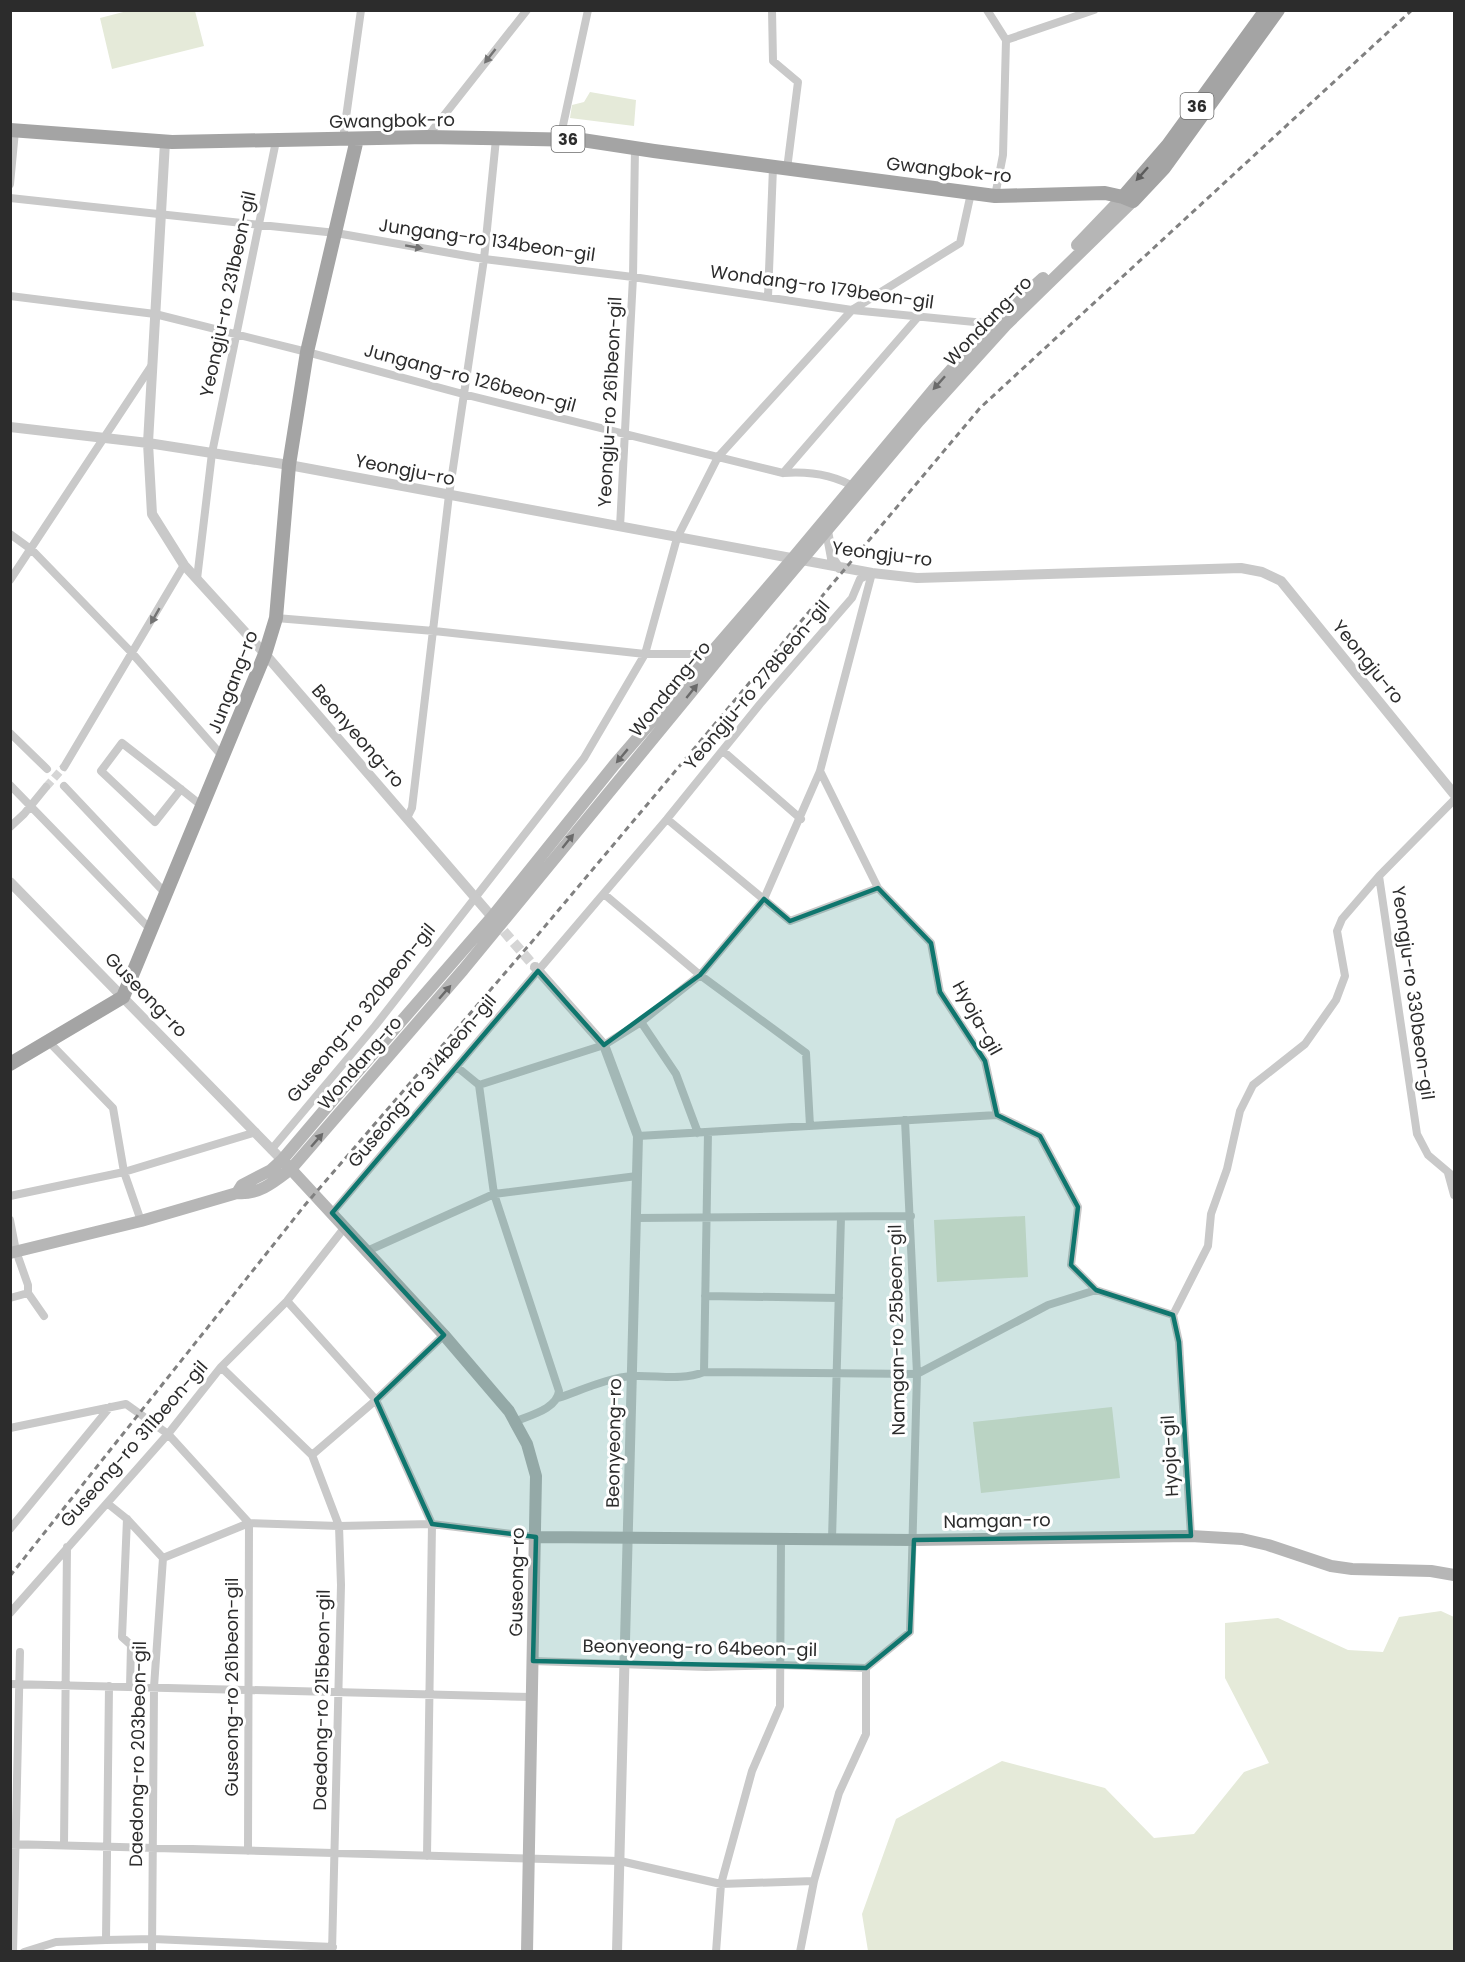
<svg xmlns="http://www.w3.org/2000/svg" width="1465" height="1962" font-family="Poppins,sans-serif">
<rect width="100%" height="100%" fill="#fff"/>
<path fill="#e5ead9" d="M131 10 195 11 204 46 112 69 100 18Z
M590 92 636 100 634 126 570 118 572 105 584 102Z
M1025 1216 1028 1277 937 1282 934 1220Z
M1112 1407 1120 1478 981 1493 973 1422Z
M1441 1611 1454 1617V1951H868L862 1914 896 1819 1002 1761 1105 1788 1154 1838 1194 1834 1244 1772 1269 1763 1225 1678V1623L1278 1618 1348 1650 1383 1652 1399 1617Z"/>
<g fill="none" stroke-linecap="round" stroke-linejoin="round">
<path stroke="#d5d5d5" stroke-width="8" stroke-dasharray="8 4" stroke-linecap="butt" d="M46 787 64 767"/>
<path stroke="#d5d5d5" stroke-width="10" stroke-dasharray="10 5" stroke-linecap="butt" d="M494 920 535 967"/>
<path stroke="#c9c9c9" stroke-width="8" d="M772 10 773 61 798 82 787 169
M987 10 1006 40 1003 155 995 196
M1006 40 1094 10
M427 137 527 10
M343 139 361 10
M560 139 588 10
M10 184 15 131
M10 198 336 233 484 259 633 277 852 310 995 324
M10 296 155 314 307 352 463 394 783 473C809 471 833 474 856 488
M768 297 773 167
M783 473 918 317
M620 527 633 277 635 148
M10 534 32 550 132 653 223 757
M197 579 212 453 276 141
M10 580 152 365
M276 618 434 631 645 654H708
M10 733 47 769
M723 751 801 819
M64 767 184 565
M820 771 878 888 931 943 940 992 985 1061 997 1115 1040 1136 1078 1207 1071 1265 1096 1290 1173 1315 1179 1342 1191 1536
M10 785 151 930
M64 786 166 894
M181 789 155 822 101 771 122 743C149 764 176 785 202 806
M1454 800 1379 876 1417 1134 1428 1155 1454 1177
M407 818 412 808 449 495 484 259 496 139
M667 819 790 921 878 888
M10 827 24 814 46 787
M604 894 700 975 806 1053 810 1126
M641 1022 676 1074 698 1133
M48 1041 113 1108 124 1172 141 1221
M457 1067 479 1085 494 1194 559 1391C557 1409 530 1415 514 1422
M479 1085 604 1045 641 1022 700 975 764 899 820 771 872 573
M638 1136 997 1115
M271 1150 375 1026 584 758 645 654 677 538 718 457 852 310 960 243 971 193
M1448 1173 1454 1195
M10 1196 124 1172 256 1132
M332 1213 667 819 760 704 852 598 860 579 872 573
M636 1218 911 1216
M10 1220 16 1251 28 1285V1293L44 1316
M367 1251 494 1194 637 1176
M705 1296 839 1298
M10 1298 28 1293
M287 1301 376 1400 432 1524 427 1856
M1173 1315 1208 1246 1211 1214 1227 1169 1240 1111 1253 1085 1305 1044 1336 1000 1345 976 1337 931 1342 919 1379 876
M221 1367 312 1455 339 1526 341 1585 332 1952
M704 1372 708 1132
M558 1398C582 1390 609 1377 634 1376 658 1375 681 1381 704 1372L917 1374 1048 1305 1096 1290
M10 1428 126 1404 168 1434 249 1523 248 1851
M312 1455 376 1400 444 1335
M107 1503 127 1519 163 1558
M127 1519 122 1637 131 1645 130 1687
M10 1529 110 1407
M832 1539 841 1217
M163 1558 249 1523 339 1526 432 1524 536 1537
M10 1613 168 1434 221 1367 287 1301 345 1227
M533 1661 706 1667 780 1665 866 1668
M10 1684 531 1697
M10 1844 620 1861 721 1884 814 1881
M64 1845 67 1547
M106 1940 109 1686
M13 1952 20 1652
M24 1952 56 1942 106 1940 153 1939 333 1947
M152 1952 154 1687 163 1558
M716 1952 721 1884 752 1771 780 1706 781 1539
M800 1952 814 1881 839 1793 866 1734V1668L910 1632 917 1374 905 1120"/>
<path stroke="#c9c9c9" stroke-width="10" d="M165 142 148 443 152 514 184 565 265 654 492 917
M10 427 148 443 289 465 872 573 917 578 1241 568 1262 572 1281 581 1454 794
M827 531 832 558 839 568
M10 882 282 1160
M535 967 604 1045 638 1136 617 1952"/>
<path stroke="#b6b6b6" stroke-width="12" d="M1077 245 1123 197
M287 1165 444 1335 509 1411 527 1444 536 1476 527 1952
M237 1193 242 1185 271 1170 282 1160 338 1094 492 917 615 764 793 558 933 390 992 324 1043 278
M10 1253 141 1221 237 1193C259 1195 274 1182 291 1169L463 970 726 650 919 421 1006 325 1133 201
M536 1537 914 1540 1191 1536 1242 1539 1268 1545 1331 1566 1352 1569 1431 1571 1454 1575"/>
<path stroke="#a4a4a4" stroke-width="14" d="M10 130 172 142 427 137 582 140 654 151 995 196 1105 193 1123 197 1133 201 1164 168 1278 10
M1123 197 1168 145 1266 10
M10 1064 123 997 265 654 276 618 289 465 307 352 357 139"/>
<path stroke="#818181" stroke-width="3" stroke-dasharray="6 4.5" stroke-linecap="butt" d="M10 1576 305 1205 536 937 980 408 1412 10"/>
</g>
<defs><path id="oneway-solid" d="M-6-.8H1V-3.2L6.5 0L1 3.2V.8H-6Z" transform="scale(1.5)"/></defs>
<g fill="#737373">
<use href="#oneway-solid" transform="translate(490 56) rotate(128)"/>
<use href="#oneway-solid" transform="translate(414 247) rotate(10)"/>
<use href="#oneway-solid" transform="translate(155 616) rotate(120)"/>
</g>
<use fill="#5c5c5c" href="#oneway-solid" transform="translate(1142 174) rotate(132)"/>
<g fill="#6a6a6a">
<use href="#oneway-solid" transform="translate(939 383) rotate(132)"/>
<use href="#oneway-solid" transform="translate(692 691) rotate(-51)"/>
<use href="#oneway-solid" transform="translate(622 756) rotate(130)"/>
<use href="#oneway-solid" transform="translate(568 841) rotate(-51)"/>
<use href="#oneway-solid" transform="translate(445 992) rotate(-49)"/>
<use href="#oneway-solid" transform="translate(317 1140) rotate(-49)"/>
</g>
<path fill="#0f766e" fill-opacity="0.2" stroke="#0f766e" stroke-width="4.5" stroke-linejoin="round" d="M878 888 931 943 940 992 985 1061 997 1115 1040 1136 1078 1207 1071 1265 1096 1290 1173 1315 1179 1342 1191 1536 914 1540 910 1632 866 1668 533 1661 536 1537 432 1524 376 1400 444 1335 332 1213 538 971 604 1045 700 975 764 899 790 921Z"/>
<g text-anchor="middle" stroke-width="6" stroke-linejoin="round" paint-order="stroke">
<g fill="#fff" stroke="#6b6b6b" stroke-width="1.5">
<rect x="1180.5" y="93" width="33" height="26" rx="4.5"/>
<rect x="551.5" y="126" width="33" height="26" rx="4.5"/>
</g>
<g font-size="16" font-weight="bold" fill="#2c2c2c">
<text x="1197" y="112">36</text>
<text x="568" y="145">36</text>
</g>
<g font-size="18" fill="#2c2c2c" stroke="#fff">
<text transform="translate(392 121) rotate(-1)" y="6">Gwangbok-ro</text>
<text transform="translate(949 170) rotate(6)" y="6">Gwangbok-ro</text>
<text transform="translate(487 240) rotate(8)" y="6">Jungang-ro 134beon-gil</text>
<text transform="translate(822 287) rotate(8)" y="6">Wondang-ro 179beon-gil</text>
<text transform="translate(228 294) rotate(-78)" y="6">Yeongju-ro 231beon-gil</text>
<text transform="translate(988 321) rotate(-46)" y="6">Wondang-ro</text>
<text transform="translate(470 378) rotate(15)" y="6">Jungang-ro 126beon-gil</text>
<text transform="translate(610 402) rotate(-87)" y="6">Yeongju-ro 261beon-gil</text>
<text transform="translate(405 470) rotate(11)" y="6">Yeongju-ro</text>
<text transform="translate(882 554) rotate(7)" y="6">Yeongju-ro</text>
<text transform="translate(1368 662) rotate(51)" y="6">Yeongju-ro</text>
<text transform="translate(233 682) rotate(-69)" y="6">Jungang-ro</text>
<text transform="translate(757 685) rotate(-50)" y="6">Yeongju-ro 278beon-gil</text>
<text transform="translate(670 689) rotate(-51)" y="6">Wondang-ro</text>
<text transform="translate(358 736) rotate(49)" y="6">Beonyeong-ro</text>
<text transform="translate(1413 993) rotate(82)" y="6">Yeongju-ro 330beon-gil</text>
<text transform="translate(146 995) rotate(46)" y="6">Guseong-ro</text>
<text transform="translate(361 1013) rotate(-51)" y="6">Guseong-ro 320beon-gil</text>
<text transform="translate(977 1018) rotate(61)" y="6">Hyoja-gil</text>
<text transform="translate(360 1063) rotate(-49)" y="6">Wondang-ro</text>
<text transform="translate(422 1081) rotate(-50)" y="6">Guseong-ro 314beon-gil</text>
<text transform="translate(897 1330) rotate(-91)" y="6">Namgan-ro 25beon-gil</text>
<text transform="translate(614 1443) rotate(-89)" y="6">Beonyeong-ro</text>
<text transform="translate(134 1444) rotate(-49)" y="6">Guseong-ro 311beon-gil</text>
<text transform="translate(1170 1456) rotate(-93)" y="6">Hyoja-gil</text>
<text transform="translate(997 1521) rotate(-1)" y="6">Namgan-ro</text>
<text transform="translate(517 1582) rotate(-89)" y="6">Guseong-ro</text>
<text transform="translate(700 1648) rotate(1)" y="6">Beonyeong-ro 64beon-gil</text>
<text transform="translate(232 1687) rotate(-90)" y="6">Guseong-ro 261beon-gil</text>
<text transform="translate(322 1700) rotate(-89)" y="6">Daedong-ro 215beon-gil</text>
<text transform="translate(138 1754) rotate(-89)" y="6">Daedong-ro 203beon-gil</text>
</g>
</g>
<rect width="1465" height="1962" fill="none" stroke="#2c2c2c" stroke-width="24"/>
</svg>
